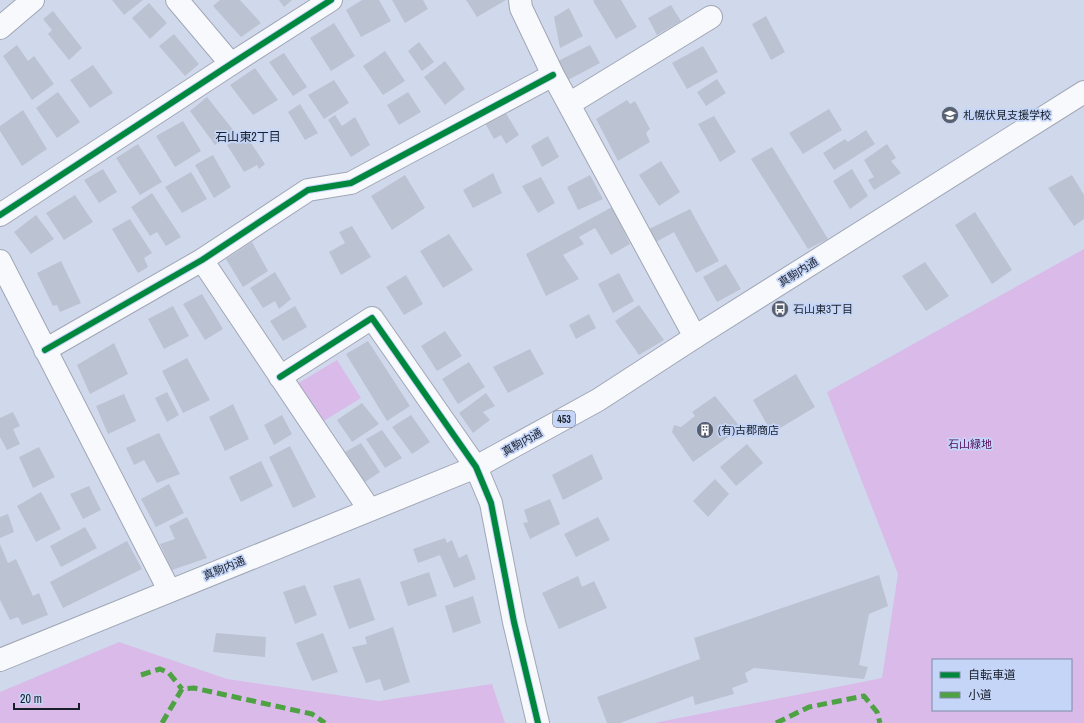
<svg xmlns="http://www.w3.org/2000/svg" width="1084" height="723" font-family="'Archivo Narrow','Noto Sans JP',sans-serif">
<rect width="100%" height="100%" fill="#d0d9ec"/>
<path fill="#d9bae8" fill-rule="evenodd" d="M1084 249V723H654L882 678 898 574 827 392ZM933 660H1071V710H933Z
M337 360 361 398 322 422 297 384Z
M119 642 227 679 379 701 492 684 505 723H0V692Z"/>
<path fill="#bbc2d1" d="M112 0H143L124 15Z
M220 0H240L261 23 241 37 213 6Z
M279 0H292L284 7Z
M362 0H379L391 21 361 37 346 10Z
M392 0H423L428 9 405 23Z
M466 0H506L477 17Z
M594 0H621L637 27 616 39 593 1Z
M149 3 167 23 150 39 132 18Z
M671 5 681 21 657 35 648 18Z
M569 8 583 36 560 48 554 17Z
M53 11 82 48 69 60 48 34 52 30 43 19Z
M766 16 785 52 771 60 752 24Z
M334 23 355 56 331 71 310 38Z
M174 34 199 64 185 76 159 46Z
M419 42 434 62 422 71 408 51Z
M17 45 28 61 34 56 54 84 32 100 3 56Z
M590 45 600 63 568 80 558 61Z
M703 46 718 72 687 89 672 63Z
M385 51 405 81 383 95 363 66Z
M284 53 307 87 293 96 269 62Z
M445 61 465 89 445 105 424 77Z
M93 65 113 93 90 108 70 80Z
M255 68 278 100 253 115 230 85Z
M717 79 726 93 706 106 697 92Z
M334 80 349 103 324 119 308 95Z
M58 92 80 122 57 138 36 108Z
M408 92 421 112 399 125 387 105Z
M207 97 234 131 215 145 190 111Z
M627 100 630 104 635 101 650 129 646 133 650 142 618 161 596 119Z
M300 104 318 133 305 140 288 112Z
M829 109 842 130 803 154 789 133Z
M23 110 47 149 22 166 0 131V126Z
M504 110 519 135 506 144 501 135 494 139 485 123Z
M335 115 342 126 355 117 370 145 351 157 328 120Z
M714 116 736 152 720 162 698 124Z
M183 121 201 151 175 167 156 136Z
M866 130 875 144 834 170 823 153 845 139 848 142Z
M245 134 265 164 259 169 257 165 244 172 227 145Z
M548 136 559 157 542 167 531 146Z
M138 144 162 182 140 195 116 158Z
M887 144 896 158 891 161 901 173 874 190 868 180 874 177 864 160Z
M772 147 828 239 808 249 751 159Z
M213 155 231 187 214 198 195 165Z
M661 161 680 192 659 206 639 175Z
M103 169 117 192 99 203 84 180Z
M852 169 868 196 850 209 833 181Z
M191 172 207 199 182 213 165 187Z
M493 173 502 193 473 208 463 190Z
M405 175 425 208 392 230 371 196Z
M590 175 603 199 578 210 567 187Z
M1072 175 1084 195V219L1074 226 1048 188Z
M541 177 555 203 538 213 522 186Z
M152 193 181 237 166 246 157 232 150 236 131 207Z
M75 195 93 222 64 240 46 213Z
M612 207 630 244 611 255 595 228 579 237 584 244 563 255 579 279 546 296 526 254Z
M690 209 719 261 696 273 674 232 656 242 649 229Z
M975 212 1012 270 992 284 955 225Z
M36 215 54 239 31 254 14 232Z
M130 219 152 253 144 258 148 267 138 273 112 229Z
M352 226 371 257 341 275 329 252 345 243 339 232Z
M449 234 473 270 443 288 420 251Z
M252 242 268 271 243 287 226 259Z
M61 261 81 303 60 312 57 305 53 306 37 273Z
M925 262 949 296 926 311 902 276Z
M726 264 741 289 717 302 703 277Z
M275 272 291 299 279 309 275 301 263 308 250 288Z
M619 273 634 301 613 313 598 284Z
M406 275 423 304 404 315 386 287Z
M202 294 223 329 205 340 183 304Z
M639 305 664 340 639 355 615 321Z
M173 306 189 336 164 349 148 319Z
M295 306 307 327 283 341 270 321Z
M589 314 596 328 576 339 569 325Z
M445 331 462 356 437 371 421 346Z
M368 341 410 406 387 421 346 354Z
M114 343 128 374 90 394 77 365Z
M530 349 544 374 508 393 493 367Z
M187 358 210 400 183 413 162 371Z
M469 362 485 387 458 404 442 379Z
M796 374 815 407 772 433 753 400Z
M167 392 179 415 167 422 155 398Z
M486 393 495 406 483 412 490 420 473 433 459 413Z
M124 394 136 421 108 434 96 406Z
M715 396 741 428 693 462 672 432 674 425 681 427 695 416 692 412Z
M362 403 379 424 352 442 337 420Z
M233 404 249 439 225 451 209 417Z
M13 412 20 426 13 429 20 444 7 450 0 437V418Z
M282 415 292 434 274 445 264 425Z
M411 415 430 442 412 454 392 427Z
M382 430 402 458 385 468 366 439Z
M159 433 180 474 157 483 144 460 134 465 126 448Z
M361 443 380 472 365 482 345 452Z
M747 444 763 463 736 486 720 467Z
M290 446 316 497 293 508 269 457Z
M39 447 55 477 33 488 19 457Z
M592 454 603 479 563 500 552 475Z
M261 461 273 486 241 502 229 477Z
M715 479 729 494 708 517 693 501Z
M169 484 184 513 156 527 141 499Z
M89 486 101 510 83 519 70 494Z
M41 492 61 529 36 542 17 506Z
M550 499 560 524 530 539 523 523 528 522 524 510Z
M8 514 14 532 0 538V517Z
M187 517 207 558 172 570 160 544 175 539 169 526Z
M598 517 610 540 576 557 564 534Z
M85 527 97 548 61 567 50 546Z
M445 538 447 543 452 540 459 558 467 554 476 579 454 588 440 555 418 563 413 549Z
M127 541 142 569 63 608 50 582Z
M0 544 8 563 16 559 33 596 39 593 48 615 22 625 18 617 10 620 0 600Z
M429 572 437 596 408 606 400 582Z
M879 575 888 606 869 614 859 665 868 667 864 679 754 668 745 673 748 682 732 688 734 694 695 705 693 696 620 723H607L597 697 700 659 694 638Z
M578 576 582 587 594 581 607 608 559 629 542 593Z
M360 578 375 620 349 629 333 586Z
M305 585 317 615 295 624 283 592Z
M473 596 481 623 453 633 445 606Z
M393 627 410 682 384 691 380 679 366 683 352 647 367 644 365 637Z
M216 633 266 637 265 657 213 652Z
M323 633 338 672 312 681 296 643Z"/>
<g fill="none" stroke-linecap="round" stroke-linejoin="round">
<defs>
<path id="minor" d="M177 0 231 64
M520 0 521 8 553 75 695 337
M0 28 33 0
M569 104 711 17
M0 215 231 64 331 0
M202 260 369 509
M0 261 169 590
M45 350 202 260 308 190 351 183 553 75
M280 377 372 318 476 467 491 503 514 622 538 723"/>
<path id="highway" d="M0 660 476 467 598 400 695 337 1084 92"/>
</defs>
<use href="#minor" stroke="#a0a6b5" stroke-width="24"/>
<use href="#highway" stroke="#a0a6b5" stroke-width="24"/>
<use href="#minor" stroke="#f8f9fc" stroke-width="22"/>
<use href="#highway" stroke="#f8f9fc" stroke-width="22"/>
<path stroke="#4ea243" stroke-width="5" stroke-dasharray="10 5" stroke-linecap="butt" d="M141 675 160 669 169 673 182 689
M162 723 182 689 194 688 312 714 325 723
M776 723 809 707 864 696 877 712 880 723"/>
<defs>
<path id="cycleway" d="M0 215 231 64 331 0
M45 350 202 260 308 190 351 183 553 75
M280 377 372 318 476 467 491 503 514 622 538 723"/>
</defs>
<use href="#cycleway" stroke="#c4d5f8" stroke-width="8"/>
<use href="#cycleway" stroke="#00873e" stroke-width="6"/>
</g>
<defs>
<symbol id="school-disc" viewBox="-11 -11 22 22"><circle r="9.5" fill="#585f6e" stroke="#c4d5f8"/><path d="M0-5L7-2L0 1L-7-2ZM-4 1L0 2.5L4 1V4Q0 6-4 4Z" fill="#fff"/></symbol>
<symbol id="bus-disc" viewBox="-11 -11 22 22"><circle r="9.5" fill="#585f6e" stroke="#c4d5f8"/><path d="M-5-6H5V4H4V6H2V4H-2V6H-4V4H-5ZM-3.5-4V0h7V-4ZM-3.5 1.2v1.5H-2V1.2ZM2 1.2v1.5H3.5V1.2Z" fill="#fff"/></symbol>
<symbol id="building-disc" viewBox="-11 -11 22 22"><circle r="9.5" fill="#585f6e" stroke="#c4d5f8"/><path d="M-4-6H4V6H1V3H-1V6H-4ZM-2.5-4.3h1.7v1.8h-1.7ZM.8-4.3h1.7v1.8H.8ZM-2.5-1h1.7V.8h-1.7ZM.8-1h1.7V.8H.8Z" fill="#fff"/></symbol>
</defs>
<g fill-rule="evenodd">
<use href="#school-disc" x="940" y="105" width="20" height="20"/>
<use href="#bus-disc" x="770" y="299" width="20" height="20"/>
<use href="#building-disc" x="695" y="420" width="20" height="20"/>
</g>
<g text-anchor="middle" stroke-width="3.5" stroke-linejoin="round" paint-order="stroke">
<rect fill="#c4d5f8" stroke="#4c5568" stroke-width="1" x="553" y="411" width="22" height="16" rx="3"/>
<g font-size="10" font-weight="bold" fill="#181e2a">
<text x="564" y="423">453</text>
</g>
<g font-size="11" fill="#181e2a" stroke="#c4d5f8" text-anchor="start">
<text x="963" y="119">札幌伏見支援学校</text>
<text x="793" y="313">石山東3丁目</text>
<text x="718" y="434">(有)古郡商店</text>
</g>
<g font-size="11" fill="#181e2a" stroke="#c4d5f8">
<text transform="translate(798 272) rotate(-32)" y="4">真駒内通</text>
<text transform="translate(522 442) rotate(-29)" y="4">真駒内通</text>
<text transform="translate(224 568) rotate(-22)" y="4">真駒内通</text>
</g>
<g font-size="11" fill="#530959" stroke="#c4d5f8">
<text x="970" y="448">石山緑地</text>
</g>
<g font-size="12" fill="#181e2a" stroke="#c4d5f8">
<text x="248" y="141">石山東2丁目</text>
</g>
</g>
<rect x="932" y="659" width="140" height="52" fill="#c4d5f8" stroke="#7f8ca6"/>
<rect x="940" y="672" width="20" height="6" fill="#00873e" stroke="#7f8ca6"/>
<text x="968" y="679" font-size="12" fill="#181e2a">自転車道</text>
<rect x="940" y="692" width="20" height="6" fill="#4ea243" stroke="#7f8ca6"/>
<text x="968" y="699" font-size="12" fill="#181e2a">小道</text>
<path d="M14 703v6h65v-6" fill="none" stroke="#181e2a" stroke-width="2"/>
<text x="20" y="703" font-size="12" fill="#181e2a" stroke="#c4d5f8" stroke-width="3" paint-order="stroke">20 m</text>
</svg>
